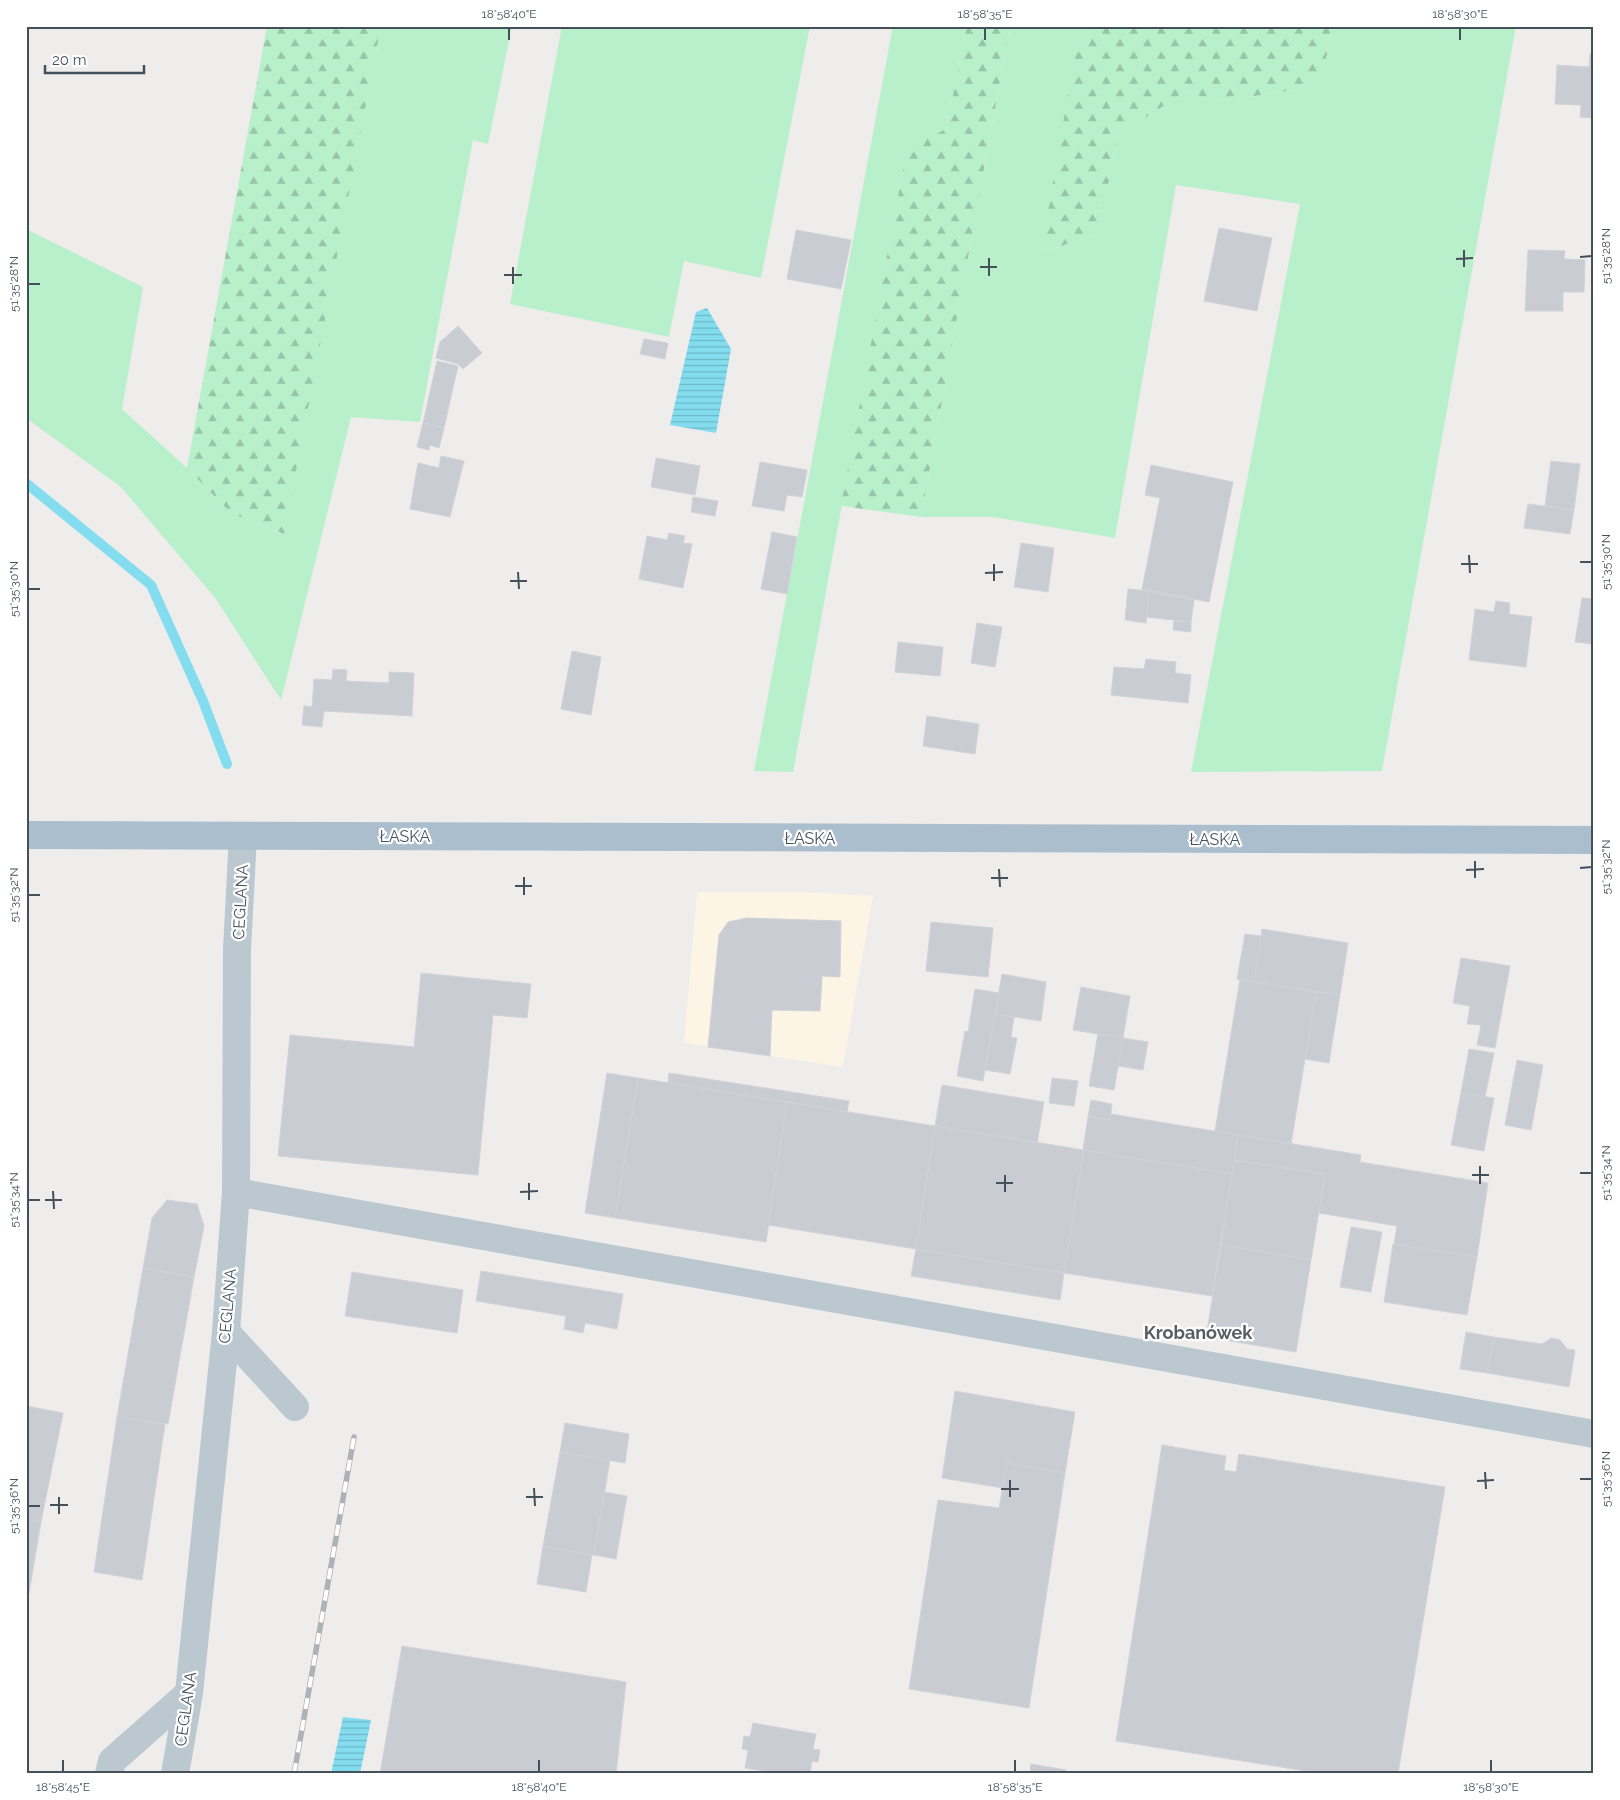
<svg xmlns="http://www.w3.org/2000/svg" width="1620" height="1800" font-family="Raleway,sans-serif">
<defs>
<pattern id="forest-firs" width="22" height="20" patternUnits="userSpaceOnUse" patternTransform="scale(1.25)"><rect width="22" height="20" fill="#b8f0cb"/><path d="M5 1l3.5 6h-7zM16 11l3.5 6h-7z" fill="#97c5a8"/></pattern>
<pattern id="water-rules" width="6" height="5" patternUnits="userSpaceOnUse" patternTransform="scale(1.25)"><rect width="6" height="5" fill="#83ddef"/><path d="M0 2.5h6" fill="none" stroke="#6db6c5"/></pattern>
</defs>
<rect width="100%" height="100%" fill="#efecec"/>
<path fill="#fcf4e4" d="M697 892H805L873 896 843 1067 684 1043Z"/>
<path fill="#b8f0cb" d="M381 26H512L488 144 473 140 420 422 351 417 281 700 216 599 121 487 26 418V229L143 287 122 409 187 468 231 513 283 534Z
M562 26H810L761 278 684 261 669 337 510 304Z
M893 26H967L946 129 907 149 793 772 754 771Z
M1010 26H1107L1078 36 1042 252 1097 235 1119 135 1185 92 1221 101 1321 86 1332 26H1516L1382 771 1191 772 1300 204 1176 185 1115 538 993 517H921Z"/>
<path fill="url(#forest-firs)" d="M267 26H381L284 534 231 513 187 468Z
M967 26H1010L921 517 841 506 907 148 946 129Z
M1107 26H1332L1321 86 1221 101 1185 92 1119 135 1097 235 1041 252 1078 36Z"/>
<path fill="url(#water-rules)" d="M707 308 731 349 716 433 670 425 696 312Z
M343 1717 371 1720 360 1774H331Z"/>
<g fill="none" stroke-linecap="round" stroke-linejoin="round">
<path stroke="#83ddef" stroke-width="10" d="M26 483 151 585 203 701 227 764"/>
</g>
<path fill="#c9ccd2" stroke="#d0d3d9" d="M1590 53H1594V118L1580 117 1581 105 1555 104 1557 65 1589 67Z
M1219 228 1272 238 1257 311 1204 301Z
M796 230 851 240 841 289 787 279Z
M1528 250 1565 251 1564 259 1585 260 1584 292H1563V311H1525Z
M458 326 482 353 463 369 458 364 436 358 440 342Z
M644 339 668 343 665 359 640 354Z
M437 361 458 366 444 428 423 423Z
M423 423 444 428 439 448 430 445 429 450 417 447Z
M441 456 464 461 450 517 410 509 418 463 439 468Z
M656 458 700 466 695 495 651 487Z
M1551 461 1580 464 1574 510 1545 506Z
M760 462 807 470 802 497 787 495 784 511 752 506Z
M1151 465 1233 482 1209 602 1142 589 1160 498 1145 495Z
M693 497 718 501 715 516 691 512Z
M1528 504 1574 510 1570 534 1524 528Z
M772 532 797 537 787 594 761 589Z
M669 533 685 536 683 543 692 544 683 588 639 579 647 536 667 540Z
M1021 543 1054 548 1048 592 1014 587Z
M1128 589 1149 591 1146 623 1125 620Z
M1149 591 1194 600 1191 622 1146 617Z
M1582 598 1594 599V644L1575 642Z
M1496 601 1510 603 1509 614 1532 617 1526 667 1469 660 1475 609 1494 612Z
M1174 621 1191 622V632L1173 630Z
M977 623 1002 627 995 667 971 663Z
M898 642 943 647 940 676 895 672Z
M572 651 601 657 591 715 561 709Z
M1146 659 1176 662 1175 673 1191 675 1188 703 1111 695 1114 667 1144 669Z
M333 669 347 670 346 681 389 683V672L414 673 412 716 324 711 322 727 302 725 304 706 312 707 314 679 332 680Z
M927 716 979 724 975 754 923 746Z
M747 918 841 921 840 977 822 976 820 1011 772 1010 770 1056 708 1047 719 935 728 922Z
M931 922 993 928 988 977 926 971Z
M1262 929 1348 943 1340 995 1254 982Z
M1245 934 1261 936 1254 982 1237 979Z
M1461 958 1510 966 1495 1048 1477 1045 1481 1025 1467 1024 1470 1006 1453 1003Z
M421 973 531 984 527 1018 493 1015 478 1175 278 1156 290 1035 414 1047Z
M1002 974 1046 982 1041 1021 995 1014Z
M1240 979 1316 992 1291 1144 1215 1131Z
M1081 987 1130 996 1123 1038 1073 1030Z
M975 989 999 993 983 1081 957 1076 965 1031 968 1032Z
M1316 992 1340 995 1329 1063 1305 1059Z
M995 1014 1014 1017 1011 1037 1017 1038 1010 1074 985 1070Z
M1098 1034 1123 1038 1114 1090 1089 1086Z
M1123 1038 1148 1042 1143 1070 1118 1066Z
M1469 1049 1494 1053 1485 1097 1461 1093Z
M1517 1060 1543 1065 1531 1130 1505 1125Z
M607 1073 638 1078 615 1218 585 1213Z
M669 1073 849 1101 847 1112 668 1083Z
M638 1078 787 1102 766 1242 615 1218Z
M1052 1078 1078 1081 1074 1106 1049 1103Z
M942 1085 1044 1102 1037 1143 935 1126Z
M1461 1093 1494 1098 1484 1151 1451 1145Z
M1091 1100 1112 1104 1110 1120 1088 1117Z
M787 1102 935 1126 916 1249 768 1225Z
M1111 1114 1238 1135 1232 1174 1083 1150 1088 1117 1110 1120Z
M935 1126 1084 1150 1064 1273 916 1249Z
M1238 1135 1361 1155 1360 1162 1488 1183 1477 1257 1394 1244 1397 1226 1319 1213 1325 1174 1234 1160Z
M1084 1150 1232 1174 1212 1296 1064 1273Z
M1234 1160 1325 1174 1311 1260 1221 1245Z
M167 1200 197 1204 204 1226 194 1277 143 1268 152 1218Z
M1351 1227 1382 1232 1371 1292 1340 1287Z
M1393 1244 1477 1257 1467 1315 1384 1302Z
M1221 1245 1311 1260 1296 1352 1206 1337Z
M916 1249 1064 1273 1060 1300 911 1276Z
M143 1268 194 1277 168 1424 117 1417Z
M481 1271 623 1294 617 1329 585 1323 583 1333 564 1329 566 1316 476 1301Z
M352 1272 463 1290 457 1333 345 1316Z
M1466 1332 1494 1337 1487 1373 1460 1369Z
M1494 1337 1542 1344 1551 1338 1560 1340 1567 1349 1575 1350 1569 1387 1487 1373Z
M955 1391 1075 1412 1065 1473 1007 1463 1003 1488 942 1478Z
M26 1406 63 1413 41 1522 26 1520Z
M117 1417 165 1424 142 1580 94 1572Z
M565 1423 629 1434 625 1463 560 1452Z
M1162 1445 1226 1456 1224 1470 1236 1472 1239 1454 1445 1487 1398 1774H1325L1116 1741Z
M560 1452 610 1460 594 1555 543 1546Z
M1007 1463 1065 1473 1029 1708 909 1689 938 1500 999 1508Z
M604 1492 627 1496 616 1559 594 1555Z
M26 1520 41 1522 26 1611Z
M543 1546 592 1555 586 1592 537 1584Z
M402 1646 626 1682 616 1774H380Z
M753 1723 816 1734 813 1749 820 1750 818 1762 812 1761 810 1774H783L745 1768 748 1750 742 1749 744 1736 750 1737Z
M1031 1764 1066 1770 1065 1774H1030Z"/>
<g fill="none" stroke-linecap="round" stroke-linejoin="round">
<path stroke="#bcc8d0" stroke-width="28" d="M236 1192 1594 1434
M226 1332 295 1407
M109 1774 112 1761 189 1693
M175 1774 189 1693 226 1332 236 1192 237 949 243 836"/>
<path stroke="#abbecd" stroke-width="28" d="M26 835 1594 840"/>
<defs>
<path id="rail" d="M294 1774 354 1437"/>
</defs>
<use href="#rail" stroke="#aeb2b7" stroke-width="5.5"/>
<use href="#rail" stroke="#fff" stroke-width="4" stroke-dasharray="11" stroke-linecap="butt"/>
</g>
<path fill="none" stroke="#44515b" stroke-width="2" d="M509 28V40M985 28V40M1460 28V40M1464 250V267M1580 257 1592 256M989 258V276M1456 259 1473 258M513 267V284M980 267H997M504 275H522M28 284H40M1469 555 1470 573M1580 562H1592M994 564V581M1461 564H1478M518 572 519 589M985 573 1003 572M510 581H527M28 589H40M1475 861V878M1580 868 1592 867M999 869 1000 887M1466 870 1484 869M524 877V895M991 878H1008M515 886H532M28 895H40M1480 1166V1184M1580 1173H1592M1005 1175V1192M1472 1175H1489M529 1183V1200M996 1183H1013M53 1191 54 1209M520 1192 538 1191M28 1200H40M45 1200H62M1485 1472 1486 1489M1580 1479H1592M1010 1480V1497M1477 1481 1494 1480M534 1488 535 1506M1001 1489H1019M59 1497V1514M526 1497H543M50 1505H68M28 1506H40M63 1760V1772M539 1760V1772M1015 1760V1772M1491 1760V1772"/>
<g text-anchor="middle" stroke-width="4.5" stroke-linejoin="round" paint-order="stroke">
<g font-size="16" fill="#44515b" stroke="#fff">
<text x="405" y="842">ŁASKA</text>
<text x="810" y="844">ŁASKA</text>
<text x="1215" y="845">ŁASKA</text>
<text transform="translate(240 902) rotate(-87)" y="6">CEGLANA</text>
<text transform="translate(227 1306) rotate(-85)" y="6">CEGLANA</text>
<text transform="translate(185 1709) rotate(-82)" y="6">CEGLANA</text>
</g>
<g font-size="18" font-weight="bold" fill="#595d62" stroke="#fff">
<text x="1198" y="1339">Krobanówek</text>
</g>
</g>
<rect width="1620" height="1800" fill="none" stroke="#ffffff" stroke-width="55"/>
<path d="M45 65v8h99v-8" fill="none" stroke="#44515b" stroke-width="2.5"/>
<text x="52" y="65" font-size="15" fill="#44515b" stroke="#ffffff" stroke-width="4" paint-order="stroke">20 m</text>
<rect x="28" y="28" width="1564" height="1744" fill="none" stroke="#44515b" stroke-width="2"/>
<g font-size="12" text-anchor="middle" fill="#44515b">
<text x="509" y="18">18°58'40"E</text>
<text x="985" y="18">18°58'35"E</text>
<text x="1460" y="18">18°58'30"E</text>
<text transform="translate(1606 256) rotate(-90)" y="4">51°35'28"N</text>
<text transform="translate(14 284) rotate(-90)" y="4">51°35'28"N</text>
<text transform="translate(1606 562) rotate(-90)" y="4">51°35'30"N</text>
<text transform="translate(14 589) rotate(-90)" y="4">51°35'30"N</text>
<text transform="translate(1606 867) rotate(-90)" y="4">51°35'32"N</text>
<text transform="translate(14 895) rotate(-90)" y="4">51°35'32"N</text>
<text transform="translate(1606 1173) rotate(-90)" y="4">51°35'34"N</text>
<text transform="translate(14 1200) rotate(-90)" y="4">51°35'34"N</text>
<text transform="translate(1606 1479) rotate(-90)" y="4">51°35'36"N</text>
<text transform="translate(14 1506) rotate(-90)" y="4">51°35'36"N</text>
<text x="63" y="1791">18°58'45"E</text>
<text x="539" y="1791">18°58'40"E</text>
<text x="1015" y="1791">18°58'35"E</text>
<text x="1491" y="1791">18°58'30"E</text>
</g>
</svg>
